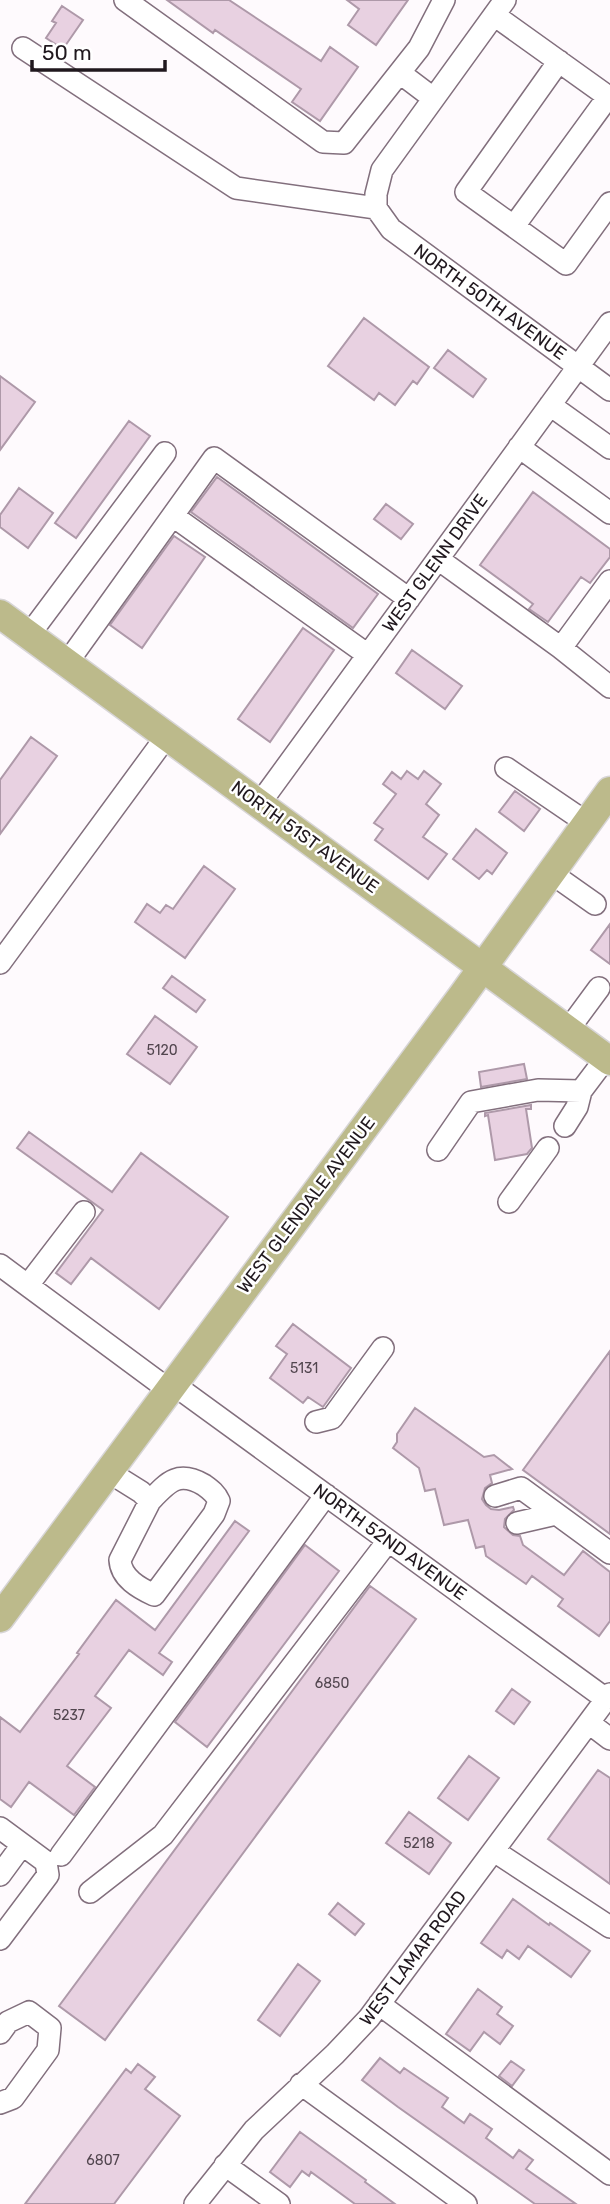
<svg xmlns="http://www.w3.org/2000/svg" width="610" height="2204" font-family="Rubik,sans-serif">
<rect width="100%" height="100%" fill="#fefafd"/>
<path fill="#e8d1e1" stroke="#ae99a9" stroke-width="2" d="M167 0H229L321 61 330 47 358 67 320 121 292 102 301 89 215 30 213 33Z
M347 0H408L376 45 348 25 359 9Z
M62 6 83 20 63 49 46 38 56 23 52 21Z
M364 318 429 367 417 384 413 381 395 405 379 393 374 400 328 366Z
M448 350 486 379 473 397 434 368Z
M0 376 35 402 0 450Z
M129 421 150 436 76 538 55 523Z
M217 477 378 594 353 628 191 512Z
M19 488 53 513 28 548 0 527V515Z
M533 492 610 549V557L590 583 581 577 548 622 529 609 533 604 480 565Z
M386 504 413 524 401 539 374 519Z
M174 536 205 557 142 648 110 625Z
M303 628 334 650 270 742 238 719Z
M412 650 462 686 445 709 396 673Z
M31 737 57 756 0 834V780Z
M407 771 418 779 424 771 441 784 426 804 439 815 423 837 447 854 428 879 375 840 383 829 374 823 396 794 383 784 392 772 401 779Z
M515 791 540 809 524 831 499 812Z
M476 829 507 853 492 874 487 870 479 879 453 859Z
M204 866 235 889 185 958 135 922 147 904 160 913 166 905 173 909Z
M610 924V964L591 950Z
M172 976 205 1000 196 1012 163 988Z
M155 1016 197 1047 170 1084 127 1054Z
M524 1064 527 1079 481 1087 479 1072Z
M531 1105V1109H526L532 1148 527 1154 495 1160 488 1115 485 1116V1113Z
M29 1132 112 1192 141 1153 228 1217 159 1309 91 1258 71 1284 56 1273 103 1210 17 1148Z
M293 1324 351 1368 323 1407 308 1397 303 1403 270 1378 287 1354 276 1346Z
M610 1351V1534L523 1470Z
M415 1408 484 1457 494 1455 512 1469 490 1475 492 1483 485 1488 482 1499 486 1505 491 1509 499 1510 513 1507 514 1510 505 1519 504 1527 513 1535 520 1536 523 1545 564 1575 583 1551 610 1572V1621L599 1636 558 1606 563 1599 532 1576 526 1584 486 1556 484 1546 476 1548 468 1520 444 1525 435 1489 425 1491 419 1468 393 1448 397 1442V1434Z
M235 1521 249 1531 159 1653 172 1662 163 1675 129 1650 95 1696 111 1708 67 1766 95 1787 74 1815 29 1782 11 1807 0 1799V1717L20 1732 79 1654 77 1653 116 1600 155 1630Z
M305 1545 339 1571 207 1747 175 1722Z
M370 1586 416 1619 105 2040 59 2006Z
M512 1689 530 1702 514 1724 496 1711Z
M469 1756 499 1778 468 1820 438 1798Z
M598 1770 610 1778V1884L548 1839Z
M409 1812 451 1843 429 1874 386 1843Z
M513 1899 549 1925 550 1923 590 1951 571 1977 528 1946 519 1959 507 1950 502 1958 481 1943Z
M338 1903 364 1924 355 1935 329 1914Z
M298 1964 320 1981 280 2036 258 2020Z
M478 1989 502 2007 497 2014 513 2026 500 2044 484 2032 470 2051 446 2034Z
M380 2058 400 2073 404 2068 448 2098 442 2107 464 2123 470 2114 492 2129 486 2138 513 2158 519 2150 533 2160 526 2169 576 2204H535L398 2107 362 2080Z
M511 2061 524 2070 512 2086 499 2076Z
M138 2064 155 2077 145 2089 180 2116 114 2204H25L126 2069 131 2073Z
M300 2132 366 2180 365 2182 395 2204H355L311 2172 309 2176 302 2171 290 2187 270 2172Z"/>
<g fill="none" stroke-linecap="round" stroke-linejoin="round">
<defs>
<path id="minor" d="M125 0 323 142 344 143 419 48 444 0
M494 15 610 98
M23 48 236 188 376 208
M559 61 466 192 566 264 610 203
M400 73 433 98
M376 208 391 229 610 390
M376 208V194L382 170 505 0
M514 226 608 97
M550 405 610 448
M519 447 610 513
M173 516 368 655
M438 559 561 648 610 687
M29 635 165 453
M561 648 610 581
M67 663 214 458 409 599
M506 768 587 823
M260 803 610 323
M551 873 595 904
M0 963 166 737
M568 1030 599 988
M565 1126 577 1107 581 1091 606 1058
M438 1150 471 1102 538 1090 581 1091
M509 1202 548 1148
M0 1265 169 1390
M28 1285 84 1212
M173 1384 606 1699
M316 1422 332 1418 383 1348
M109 1472 141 1492 150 1501 120 1560C121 1578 139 1588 154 1595L214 1514 219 1501C216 1494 211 1490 204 1485 178 1470 168 1482 150 1501
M495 1496 521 1488 610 1553
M517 1523 556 1514
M589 1723 610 1739
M0 1828 46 1862 48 1875 0 1939
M494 1851 610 1927
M61 1855 326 1495
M0 1875 22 1845
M90 1892 163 1835 388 1541
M379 2004 610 2174
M0 2033 8 2022 29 2012 50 2028 48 2050 13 2098 0 2103
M301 2084 466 2204
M225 2165 279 2204
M195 2204 254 2130 335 2054 369 2018 610 1694"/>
<path id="major" d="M0 614 610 1061
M0 1618 462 996 610 791"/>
</defs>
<use href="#minor" stroke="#826f7d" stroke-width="24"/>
<use href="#major" stroke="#d7d5d6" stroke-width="31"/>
<use href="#minor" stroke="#fff" stroke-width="21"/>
<use href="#major" stroke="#bcba8b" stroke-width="28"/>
</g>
<g text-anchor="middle" stroke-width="5" stroke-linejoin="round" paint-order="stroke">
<g font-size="14" fill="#52464f">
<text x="162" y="1055">5120</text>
<text x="304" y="1373">5131</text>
<text x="332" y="1688">6850</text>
<text x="69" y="1720">5237</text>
<text x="419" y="1848">5218</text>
<text x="103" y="2165">6807</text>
</g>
<g font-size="18" fill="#20181e" stroke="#fff">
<text transform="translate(490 302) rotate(36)" y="6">NORTH 50TH AVENUE</text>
<text transform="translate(435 563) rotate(-54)" y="6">WEST GLENN DRIVE</text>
<text transform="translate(305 837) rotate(36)" y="6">NORTH 51ST AVENUE</text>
<text transform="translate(306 1205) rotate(-53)" y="6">WEST GLENDALE AVENUE</text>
<text transform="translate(390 1542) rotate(36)" y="6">NORTH 52ND AVENUE</text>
<text transform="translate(413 1958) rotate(-53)" y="6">WEST LAMAR ROAD</text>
</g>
</g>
<path d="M32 60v10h133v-10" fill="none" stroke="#20181e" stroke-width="3.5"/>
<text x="42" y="60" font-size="21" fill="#20181e" stroke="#ffffff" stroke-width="5" paint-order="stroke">50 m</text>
</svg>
